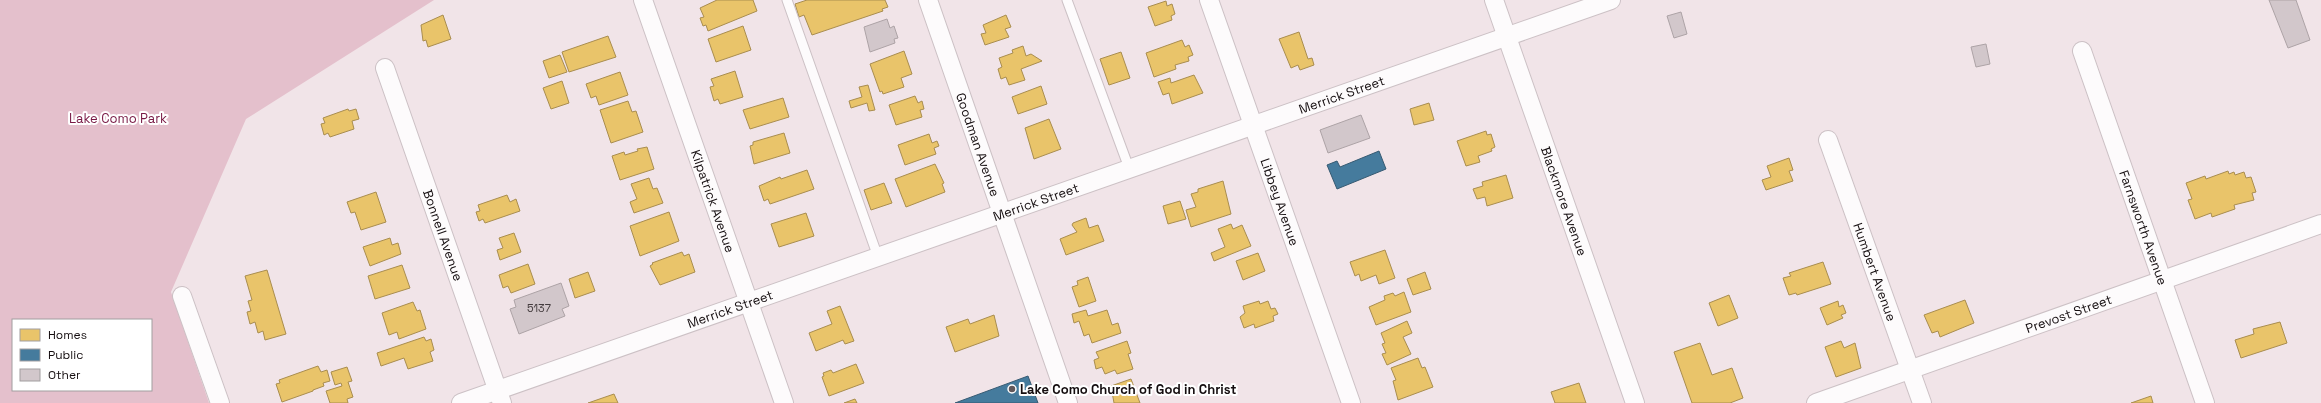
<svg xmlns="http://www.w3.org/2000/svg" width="2321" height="403" font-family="'Space Grotesk',sans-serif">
<rect width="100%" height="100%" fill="#f1e4e8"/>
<path fill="#e4c0cc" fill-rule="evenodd" d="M0 0H434L246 119 171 292 209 403H0ZM13 320H151V390H13Z"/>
<path fill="#e9c46a" stroke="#a98d4f" d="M717 0H753L757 11 708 31 706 25 703 26 700 18 704 17 700 8Z
M807 0H885L888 7 882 9 883 11 812 35 804 15 799 17 795 4Z
M1166 1 1167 6 1172 4 1175 14 1171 16 1172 20 1155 26 1148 7Z
M443 15 451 39 428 47 426 40 423 41 421 25Z
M1006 15 1011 27 1005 29 1009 37 985 45 981 34 986 33 983 25Z
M743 26 751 50 716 62 708 39Z
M1299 32 1308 59 1312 58 1314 65 1300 70 1298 65 1291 68 1279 39Z
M608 36 616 57 569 72 562 52Z
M1182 40 1185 47 1189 45 1193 55 1188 57 1189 61 1175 65 1176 69 1154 77 1146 53Z
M1023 46 1026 56 1031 54 1042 61 1021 69 1025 80 1009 85 1006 77 1001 79 998 69 1002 67 999 58 1013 53 1012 50Z
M904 51 912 74 901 78 904 87 883 94 882 91 880 92 870 64Z
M1121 52 1130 78 1109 85 1100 59Z
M560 55 567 72 549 78 543 61Z
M735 71 743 97 720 104 718 99 714 101 710 87 714 86 711 79Z
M620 72 628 95 599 105 596 96 591 98 586 84Z
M1194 75 1203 93 1172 104 1169 93 1163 95 1158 82 1170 78 1171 83Z
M562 81 569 103 551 109 543 88Z
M868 85 875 110 869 111 867 103 851 108 849 101 862 97 859 87Z
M1041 86 1047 104 1018 114 1012 97Z
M915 96 918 103 922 101 924 109 920 110 922 117 896 125 889 105Z
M783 98 789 117 750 129 743 110Z
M628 101 632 112 636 111 643 132 611 143 600 110Z
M1429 103 1434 120 1414 125 1410 109Z
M348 109 349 111 356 109 359 119 352 121 354 129 330 137 328 133 324 135 321 124 325 123 323 118Z
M1049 119 1061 149 1034 159 1025 128Z
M1486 131 1487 135 1491 134 1495 147 1491 149 1492 151 1478 156 1480 162 1466 166 1457 141Z
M784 133 790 153 754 164 750 146 753 145V142Z
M929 134 932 143 937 141 939 146 934 148 936 154 905 165 898 145Z
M647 147 654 169 620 180 612 156 624 152 625 155 638 151 637 149Z
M1789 158 1793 170 1789 171 1793 181 1766 190 1762 180 1771 177 1767 166Z
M935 164 944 183 942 184 945 192 906 207 895 179Z
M807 170 814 189 770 204 768 199 764 201 759 186 780 177 781 179Z
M2228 171 2229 174 2234 172 2235 175 2244 172 2246 178 2251 177 2256 192 2252 193 2254 200 2234 205 2235 209 2212 217 2211 213 2195 219 2188 200 2192 199 2186 183 2205 176 2206 179Z
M1506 175 1513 198 1487 206 1485 197 1477 199 1473 189 1483 186 1482 182Z
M649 178 653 189 657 188 663 203 634 213 630 202 637 199 631 184Z
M1223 181 1231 214 1191 227 1186 210 1196 207 1191 194 1198 192V189Z
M884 183 892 203 871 210 864 190Z
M376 192 386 222 361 230 355 212 351 213 347 202Z
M507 195 510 202 516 199 520 211 485 223 483 219 479 221 476 212 480 211 478 205Z
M1180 201 1186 219 1168 224 1163 206Z
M669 212 679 241 640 256 630 226Z
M806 213 814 236 779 247 771 224Z
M1086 218 1089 228 1098 225 1104 241 1066 255 1060 239 1077 232 1072 225 1073 223Z
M1231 224 1233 229 1242 225 1251 246 1214 261 1211 253 1225 247 1218 229Z
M514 233 521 252 500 260 497 250 503 248 499 238Z
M390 238 392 245 398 243 401 254 370 266 363 247Z
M1385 250 1395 278 1379 284 1376 275 1361 281 1359 274 1355 276 1350 262Z
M682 252 684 256 689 254 695 272 660 285 650 266 653 264 652 263Z
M1258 253 1265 271 1243 280 1236 261Z
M1823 262 1831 284 1797 295 1796 293 1789 295 1783 278 1791 276 1789 273Z
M528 264 535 284 511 293 508 286 503 288 499 275Z
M402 265 410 288 375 299 368 276Z
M267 270 286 334 265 340 263 331 258 333 255 322 250 324 247 312 251 311 248 301 252 300 245 276Z
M588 272 595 291 575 298 569 279Z
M1425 272 1431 289 1413 295 1407 279Z
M1088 277 1096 301 1079 307 1072 287 1078 285 1077 281Z
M1404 292 1411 312 1376 325 1369 307 1385 300 1384 296 1393 293 1395 296Z
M1729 295 1738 318 1718 326 1709 303Z
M1965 300 1974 323 1940 337 1938 331 1932 333 1924 315Z
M1259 301 1260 304 1268 301 1271 309 1275 308 1278 314 1273 316 1274 321 1255 328 1254 324 1244 328 1240 317 1245 313 1243 306Z
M1838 301 1839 307 1843 305 1846 313 1841 315 1843 318 1827 325 1820 308Z
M413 302 417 311 420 310 426 329 399 339 397 332 389 335 382 313Z
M840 306 854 341 845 344 843 340 816 351 809 333 832 324 827 311Z
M1086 310 1088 316 1107 310 1112 325 1118 323 1121 333 1092 343 1089 334 1084 336 1079 321 1074 323 1072 314Z
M994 315 999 336 955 352 946 327 968 319 970 324Z
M1407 321 1412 333 1403 337 1411 354 1387 365 1382 354 1386 353 1382 344 1385 343 1381 333Z
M2280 322 2287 343 2241 358 2235 340 2254 334 2253 329Z
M424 337 426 341 431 339 434 350 430 352 433 361 408 369 404 358 381 366 377 353Z
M1127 341 1131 353 1128 354 1133 369 1117 374 1115 370 1105 374 1102 367 1096 369 1094 360 1099 358 1096 352Z
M1841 341 1844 348 1855 343 1861 368 1836 377 1825 347Z
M1700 343 1712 375 1732 368 1743 398 1730 403H1692L1674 352Z
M1418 358 1422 368 1425 367 1433 387 1398 400 1393 381 1396 380 1391 368Z
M856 364 864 383 829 396 822 377 824 376 823 373 831 370 833 373Z
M318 366 321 372 327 370 330 381 323 383 324 386 313 390V391L282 402 276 384 280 383 279 380Z
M347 367 352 381 348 382 353 397 347 399 348 403H330L326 391 342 386 341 383 335 385 331 372Z
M1131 379 1140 403H1114L1111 386Z
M1579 383 1586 403H1555L1551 392Z
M614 394 618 403H588Z
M2151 396 2153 403H2131Z
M855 399 857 403H844Z"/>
<path fill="#457b9d" stroke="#365a72" d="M1379 151 1386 169 1337 189 1327 165 1337 161 1340 167Z
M1028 376 1038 403H955Z"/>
<path fill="#d2c7cb" stroke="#ada3a6" d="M2269 0H2296L2310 40 2288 48Z
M1681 12 1687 34 1674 38 1667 16Z
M887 19 890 28 894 26 898 38 894 39 895 43 870 52 864 27Z
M1986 44 1990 64 1976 67 1971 47Z
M1361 115 1370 138 1328 153 1320 130Z
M561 283 569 306 562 309 565 316 519 334 510 309 516 307 514 300Z"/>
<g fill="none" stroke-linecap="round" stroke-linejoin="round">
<defs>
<path id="lane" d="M787 0 878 257
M1067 0 1129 168"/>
<g id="street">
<path id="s1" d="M643 0 784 403"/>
<path id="s2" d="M928 0 1068 403"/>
<path id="s3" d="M1209 0 1351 403"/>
<path id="s4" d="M1494 0 1635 403"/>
<path id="s5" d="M2082 51 2205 403"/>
<path id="s6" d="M385 68 502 403"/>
<path id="s7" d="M1828 140 1922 403"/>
<path d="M182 296 220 403"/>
<path id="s8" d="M461 403 1611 0"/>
<path id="s9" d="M1816 403 2321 224"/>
</g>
</defs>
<use href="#lane" stroke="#ccc1c5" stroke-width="11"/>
<use href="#street" stroke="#ccc1c5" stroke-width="20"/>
<use href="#lane" stroke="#fdfbfc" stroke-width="9"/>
<use href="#street" stroke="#fdfbfc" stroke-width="18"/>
</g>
<circle fill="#61585b" stroke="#fff" stroke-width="1.5" cx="1012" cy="389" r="4"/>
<g text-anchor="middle" stroke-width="4" stroke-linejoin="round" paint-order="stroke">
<g font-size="11" fill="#443c3e">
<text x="539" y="312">5137</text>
</g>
<g font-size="13" fill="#140d0f" stroke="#fff">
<text dy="5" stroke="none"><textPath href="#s8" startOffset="933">Merrick Street</textPath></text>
<text dy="5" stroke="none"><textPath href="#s2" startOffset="153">Goodman Avenue</textPath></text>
<text dy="5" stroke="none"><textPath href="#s8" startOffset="609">Merrick Street</textPath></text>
<text dy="5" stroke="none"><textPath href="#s1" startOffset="213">Kilpatrick Avenue</textPath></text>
<text dy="5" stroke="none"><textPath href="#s3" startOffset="214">Libbey Avenue</textPath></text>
<text dy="5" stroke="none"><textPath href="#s4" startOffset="213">Blackmore Avenue</textPath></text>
<text dy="5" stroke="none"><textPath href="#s5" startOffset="187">Farnsworth Avenue</textPath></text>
<text dy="5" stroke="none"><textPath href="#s6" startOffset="177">Bonnell Avenue</textPath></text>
<text dy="5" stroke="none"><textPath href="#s7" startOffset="140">Humbert Avenue</textPath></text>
<text dy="5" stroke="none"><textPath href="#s8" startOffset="285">Merrick Street</textPath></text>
<text dy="5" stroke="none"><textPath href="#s9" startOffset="268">Prevost Street</textPath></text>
</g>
<g font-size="13" fill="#781844" stroke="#fff">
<text x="118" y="123">Lake Como Park</text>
</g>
<g font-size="13" font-weight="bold" fill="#140d0f" stroke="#fff" text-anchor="start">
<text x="1020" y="394">Lake Como Church of God in Christ</text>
</g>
</g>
<rect x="12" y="319" width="140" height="72" fill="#ffffff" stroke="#a19e9f"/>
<rect x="20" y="329" width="20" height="12" fill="#e9c46a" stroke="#a19e9f"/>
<text x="48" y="339" font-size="12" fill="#140d0f">Homes</text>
<rect x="20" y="349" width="20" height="12" fill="#457b9d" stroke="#a19e9f"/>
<text x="48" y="359" font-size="12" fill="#140d0f">Public</text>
<rect x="20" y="369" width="20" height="12" fill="#d2c7cb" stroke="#a19e9f"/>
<text x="48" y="379" font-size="12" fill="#140d0f">Other</text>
</svg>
